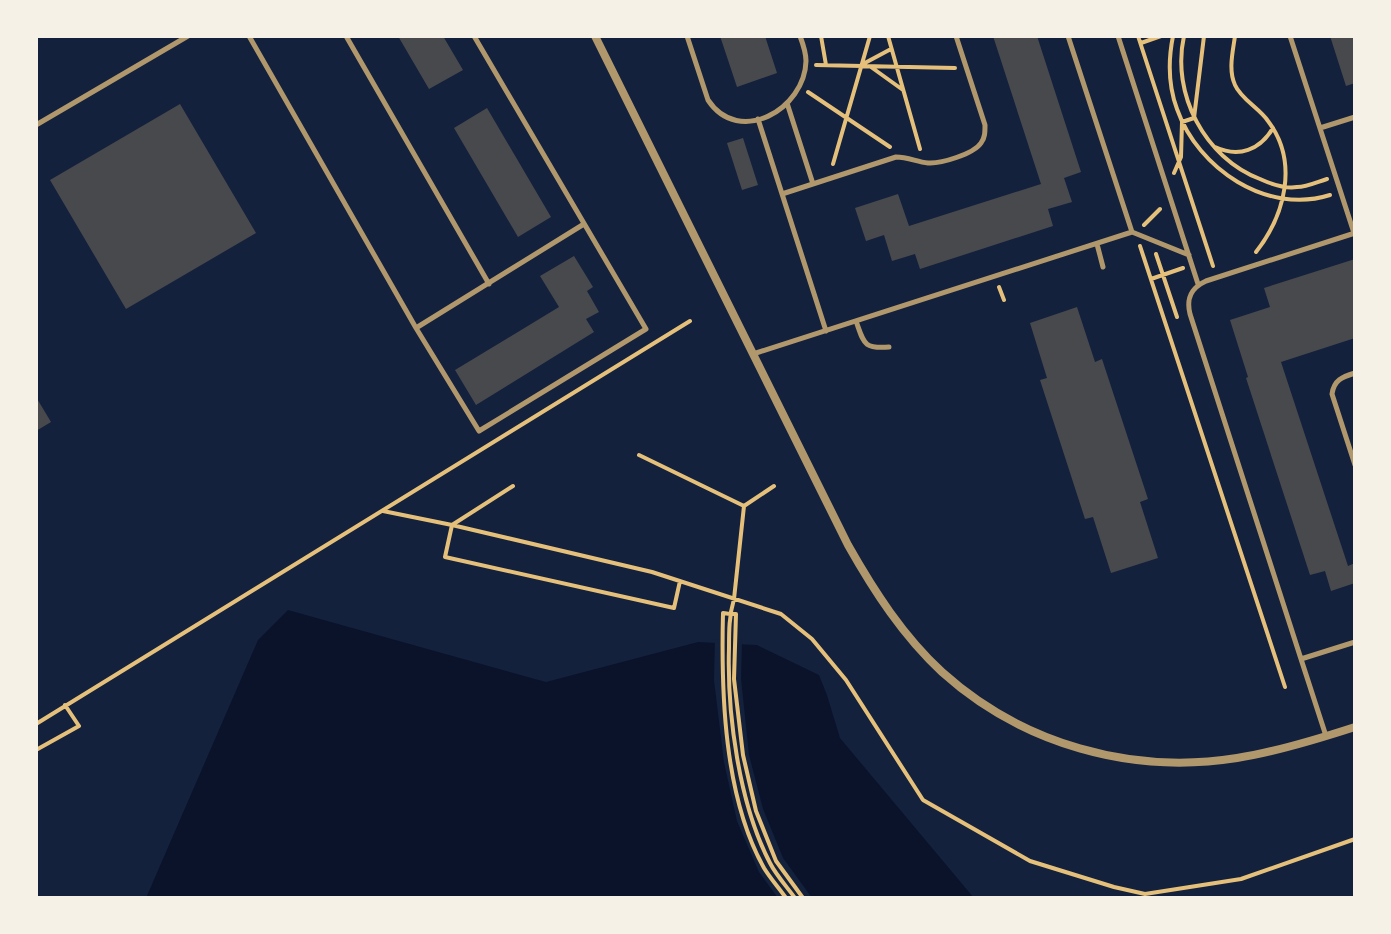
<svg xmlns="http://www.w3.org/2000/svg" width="1391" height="934" font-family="'Source Sans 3',sans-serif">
<rect width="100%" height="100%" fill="#14213d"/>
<path fill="#0b132b" d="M288 610 546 682 698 642 757 645 819 675 827 695 840 738 974 898H146L258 640Z"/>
<path fill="#14213d" d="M715 639 742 640 741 679 749 755 763 809 783 858 812 898H778L759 872 737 821 724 762 714 680Z"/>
<path fill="#48494c" d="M398 36H443L463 70 429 89Z
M720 36H765L777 73 737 87Z
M993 36H1037L1081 172 1064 178 1072 202 1048 209 1053 226 920 269 915 254 892 261 884 235 866 241 855 208 898 194 909 226 1041 184Z
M1330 36H1355V83L1346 86Z
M180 104 256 233 126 309 50 180Z
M487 108 551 217 518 237 454 128Z
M743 138 758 185 742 190 727 143Z
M574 256 593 287 587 291 599 312 586 319 594 332 476 405 455 370 559 307 540 276Z
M1355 259V338L1281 362 1348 566 1355 563V583L1331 591 1325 571 1310 575 1246 378 1248 377 1230 320 1270 307 1264 288Z
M1077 307 1095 362 1102 359 1148 499 1140 502 1158 558 1111 573 1093 517 1085 519 1040 380 1047 378 1030 323Z
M36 397 51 422 36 431Z"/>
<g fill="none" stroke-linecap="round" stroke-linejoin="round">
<path stroke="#e5c07b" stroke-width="4" d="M821 36 826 65
M888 36 920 149
M1138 36 1213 266
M1173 36C1168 61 1168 85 1177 109 1198 169 1267 215 1330 195
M1184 36C1171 94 1205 158 1260 179 1271 184 1284 189 1297 187 1307 187 1317 182 1327 179
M1235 36C1233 51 1228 70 1235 85 1241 99 1259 108 1268 121 1299 162 1285 215 1256 252
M1141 43 1161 36
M863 64 891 49
M816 65 955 68
M871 67 903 90
M808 92 890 147
M1215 147C1239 158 1260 150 1273 128
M833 164 870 36
M1174 173 1181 157 1182 122 1194 118 1204 36
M1144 225 1160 209
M1140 246 1285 687
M1156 254 1177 317
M1151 279 1183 268
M999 287 1004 300
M639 455 744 506 734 599C729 616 729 631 729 648 727 714 739 804 770 863 776 875 787 887 795 898
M513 486 452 525 445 557 674 608 680 581
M744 506 774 486
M383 511 452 525 652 572 781 614 812 639 846 680 923 800 1030 861 1114 887 1145 894 1241 879 1355 839
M730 614H736L734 679 743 755 756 811 776 861 803 898
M730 614 723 613C721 693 724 797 764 868 770 878 779 888 786 898
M36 724 690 321
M36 750 79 726 65 705"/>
<path stroke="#b1986c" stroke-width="5" d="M249 36 416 328
M346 36 489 284
M474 36 646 329 479 431 416 328 584 224
M687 36 708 100C739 147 805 109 806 61 806 52 803 44 800 36
M1068 36 1132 232
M1118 36 1198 284
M1290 36 1354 233
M787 103 813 184
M758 119 826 331
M36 125 188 36
M1320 128 1355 117
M782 194 896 157C908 157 917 162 928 163 940 164 974 154 981 143 985 138 985 132 985 125L956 36
M1097 244 1103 267
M856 321C864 343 863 349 889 347
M753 354 1132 232 1189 255
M1355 373C1342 377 1334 380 1332 394L1355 465
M1301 659 1190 314C1186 298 1191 288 1206 281L1355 233
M1326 736 1301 659 1355 642"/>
<path stroke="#b1986c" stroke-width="8" d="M595 36 848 545C874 591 903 636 942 672 1022 744 1131 775 1237 758 1276 752 1318 739 1355 727"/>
</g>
<rect width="1391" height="934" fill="none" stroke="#f6f1e7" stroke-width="76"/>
</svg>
